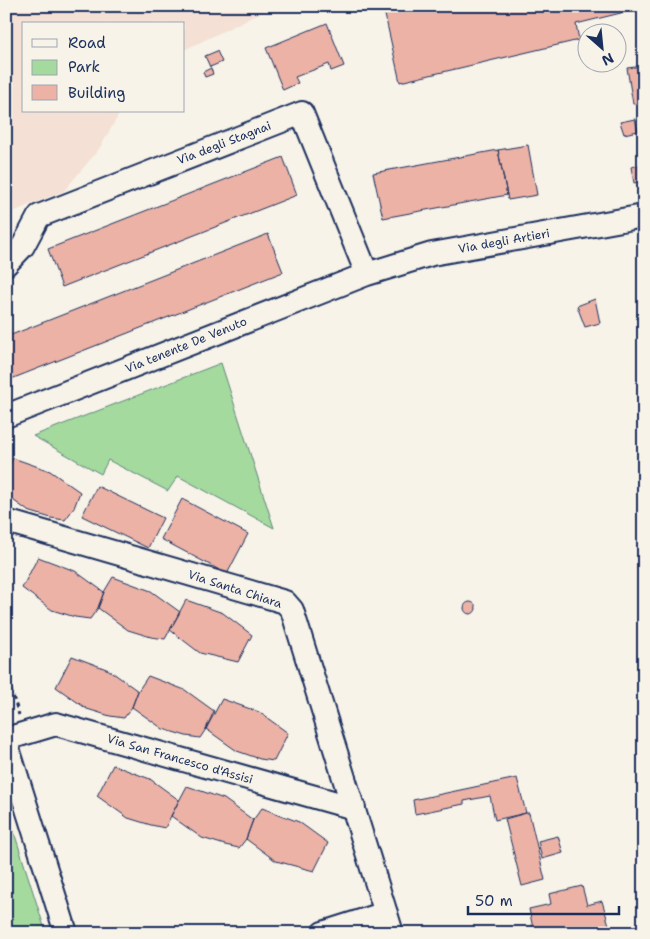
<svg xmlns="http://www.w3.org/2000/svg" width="650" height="939" font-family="'Shantell Sans',sans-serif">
<rect width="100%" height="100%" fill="#f7f3e8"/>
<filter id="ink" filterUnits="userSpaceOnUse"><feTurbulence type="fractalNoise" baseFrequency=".02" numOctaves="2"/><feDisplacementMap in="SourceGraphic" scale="10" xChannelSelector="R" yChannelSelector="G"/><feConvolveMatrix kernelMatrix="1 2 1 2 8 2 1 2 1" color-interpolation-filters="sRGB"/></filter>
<g filter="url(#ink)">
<path fill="#f4e0d4" d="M6 6H275L184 50V24H24V111H121L99 149 64 191 10 213 6 207Z"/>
<path fill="#a4da9d" stroke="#60847e" d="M221 363 274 528 178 476 168 491 108 460 101 474 33 436Z
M6 807 46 933H7Z"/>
<path fill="#ecb2a6" stroke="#1b2f5e" d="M383 6H633V10L576 24 579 40 400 82Z
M327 23 344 66 331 71 329 64 295 77 298 83 283 90 266 48Z
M217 51 222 62 210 67 205 56Z
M644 66V103L633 104 627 68Z
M211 68 213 74 205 77 203 72Z
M635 119 638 131 624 134 620 122Z
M528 145 537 195 508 200 498 150Z
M498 150 507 195 383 218 373 173Z
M283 157 297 195 62 287 48 249Z
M644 164V181L634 183 631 167Z
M268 234 283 272 6 381V337Z
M595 299 600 323 585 327 577 306Z
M13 458 50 471 80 492 74 508 65 520 51 518 28 511 6 495V472Z
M97 486 163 518 148 548 82 516Z
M182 499 248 534 227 574 161 539Z
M38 557 75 571 104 592 98 608 90 619 75 617 52 610 22 588Z
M113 577 151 591 180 612 165 639 151 637 128 630 98 608 104 592Z
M186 600 223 613 252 635 238 662 200 653 170 630Z
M464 608a6 6 0 1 1 12 0a6 6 0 1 1-12 0Z
M72 656 109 670 138 691 132 707 124 718 110 716 87 709 56 687Z
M148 676 185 690 214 711 206 729 200 738 186 736 163 729 132 707 138 691Z
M222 699 259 712 288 733 274 761 260 759 237 751 206 729Z
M113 765 150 779 179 800 165 828 151 825 128 818 97 796Z
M517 778 526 813 495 820 490 796 464 801V804L415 814 413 800Z
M187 786 224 799 253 820 246 839 239 848 225 845 202 838 171 816Z
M262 808 299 822 328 843 314 871 276 861 246 839 253 820Z
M526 813H529L545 880 522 886 505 819Z
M558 836 563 853 542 859 538 841Z
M582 886 587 905 602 901 611 932 534 933 529 909 551 904 549 894Z"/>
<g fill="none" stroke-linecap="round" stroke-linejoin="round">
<defs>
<path id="minor" d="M6 264 23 246 39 216 302 113 367 274
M6 416 367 274 432 254 644 216
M6 521 285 602 292 610 392 933
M6 739 56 724 354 808
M6 742 66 933
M323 933 386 913"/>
</defs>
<use href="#minor" stroke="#1b2f5e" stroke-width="26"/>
<path stroke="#1b2f5e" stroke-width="3" stroke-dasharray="4 4" stroke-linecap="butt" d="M6 440 13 437
M6 674 19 715"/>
<use href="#minor" stroke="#f7f3e8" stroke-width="22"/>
</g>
</g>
<g text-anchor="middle" stroke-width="4" stroke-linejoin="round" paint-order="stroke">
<g font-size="12" fill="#1b2f5e" stroke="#f7f3e8">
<text transform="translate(224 143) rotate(-21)" y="4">Via degli Stagnai</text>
<text transform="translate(504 241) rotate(-10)" y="4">Via degli Artieri</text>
<text transform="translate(186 345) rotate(-22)" y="4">Via tenente De Venuto</text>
<text transform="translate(235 589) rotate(18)" y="4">Via Santa Chiara</text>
<text transform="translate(180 759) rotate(16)" y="4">Via San Francesco d'Assisi</text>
</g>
</g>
<rect width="650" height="939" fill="none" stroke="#f7f3e8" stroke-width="25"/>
<rect x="12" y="12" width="625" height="914" fill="none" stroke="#1b2f5e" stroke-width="2" filter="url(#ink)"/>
<rect x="22" y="22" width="162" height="90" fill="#f7f3e8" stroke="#9fa5b1"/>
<rect x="32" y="39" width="25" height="8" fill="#f7f3e8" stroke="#9fa5b1"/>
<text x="68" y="48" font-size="15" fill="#1b2f5e">Road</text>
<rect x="32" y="60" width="25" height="15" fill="#a4da9d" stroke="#9fa5b1"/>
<text x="68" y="72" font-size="15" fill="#1b2f5e">Park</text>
<rect x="32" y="85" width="25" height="15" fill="#ecb2a6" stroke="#9fa5b1"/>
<text x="68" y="98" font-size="15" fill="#1b2f5e">Building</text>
<g transform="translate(602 48) rotate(153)"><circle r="24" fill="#f7f3e8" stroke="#9fa5b1"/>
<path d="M0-4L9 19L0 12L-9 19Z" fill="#1b2f5e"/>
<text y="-8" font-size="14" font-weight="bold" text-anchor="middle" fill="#1b2f5e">N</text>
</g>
<path d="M468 906v8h151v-8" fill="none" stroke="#1b2f5e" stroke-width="2.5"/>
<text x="475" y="906" font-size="15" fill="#1b2f5e" stroke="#f7f3e8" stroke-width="4" paint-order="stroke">50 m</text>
</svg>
